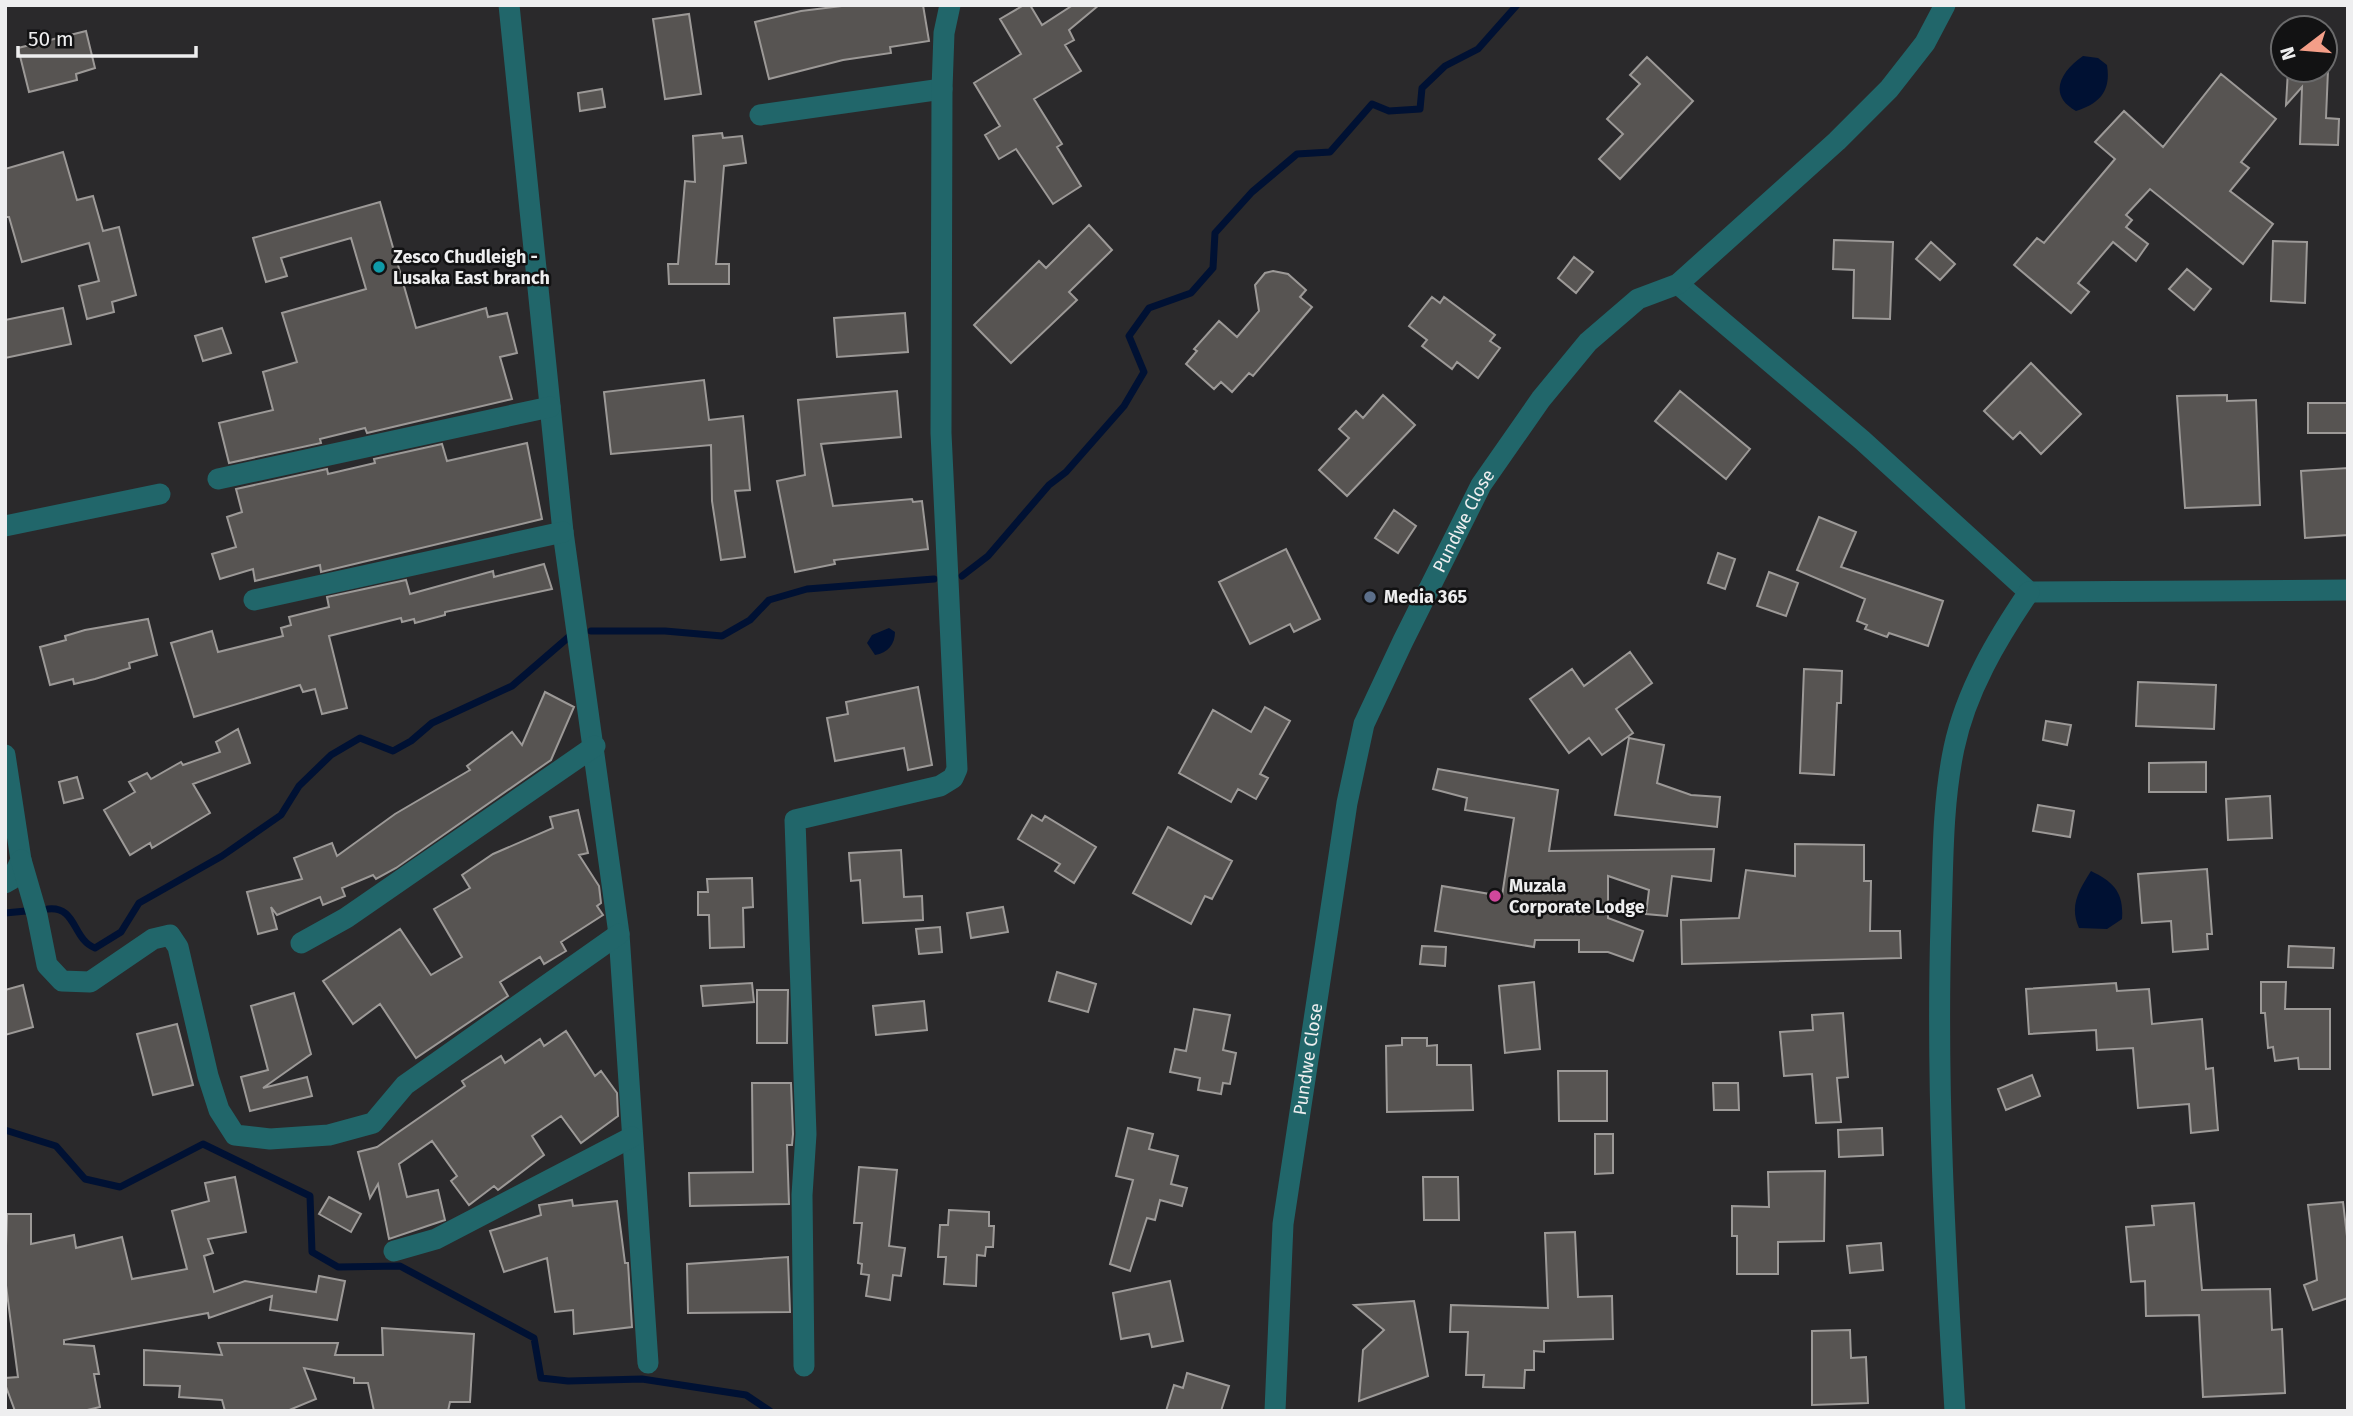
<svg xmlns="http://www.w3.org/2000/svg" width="2353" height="1416" font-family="'Fira Sans',sans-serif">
<rect width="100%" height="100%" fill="#2a292b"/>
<path fill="#013" d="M2083 56 2098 58 2107 65C2111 90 2101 103 2076 111 2047 95 2061 71 2083 56Z
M889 628 895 632C895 644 888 653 875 655L867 643 872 635Z
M2091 871C2114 882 2124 893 2122 919L2107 929 2079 928C2069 906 2079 890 2091 871Z"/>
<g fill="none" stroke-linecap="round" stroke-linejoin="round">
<path stroke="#013" stroke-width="7" d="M962 576 988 556 1049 485 1066 472 1124 406 1144 372 1129 336 1149 308 1191 293 1213 268 1215 233 1252 192 1297 154 1330 152 1372 104 1389 111 1420 109 1422 88 1445 66 1478 49 1517 5
M591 631H665L722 636 750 620 769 600 807 589 934 579
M48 909C77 906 72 939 95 948L121 932 139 903 222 856 281 815 299 786 331 755 360 738 393 751 411 741 432 723 512 686 571 635
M5 913 26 911
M5 1130 56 1146 85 1179 120 1187 203 1144 310 1196 312 1252 338 1267 400 1266 534 1338 541 1378 568 1381 642 1379 746 1395 770 1411"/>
</g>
<path fill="#575452" stroke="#9c9997" stroke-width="2" d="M850 5H923L929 41 890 47 891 53 843 60 769 79 755 22 801 11Z
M1024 5H1030L1042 25 1073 5H1099L1069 30 1074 40 1065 45 1081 71 1034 99 1062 144 1057 147 1081 186 1053 204 1016 149 999 159 985 135 1000 126 974 83 1021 54 1000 19Z
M689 14 701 94 665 99 653 19Z
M86 31 95 68 76 74 77 80 29 92 18 48Z
M1647 57 1693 101 1620 179 1599 159 1623 134 1607 119 1640 84 1630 75Z
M2288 70H2328L2326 118 2339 119 2338 145 2300 144 2302 87 2286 105Z
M2221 74 2276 119 2241 162 2249 168 2230 191 2273 224 2243 264 2150 189 2126 215 2132 220 2126 227 2148 244 2136 261 2113 242 2078 283 2089 292 2071 313 2014 265 2037 238 2044 243 2115 159 2095 142 2124 111 2163 147Z
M602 89 605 107 580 111 578 93Z
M722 133 723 138 742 136 746 163 724 166 716 264H729V284H669L668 264H678L685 181 695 182 693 136Z
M63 152 77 200 93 196 103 231 119 227 136 295 112 302 114 312 87 319 79 286 99 281 89 243 22 262 9 217H5V169Z
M380 202 416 328 486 308 488 317 507 313 517 353 500 357 512 399 367 433 365 428 320 439 321 443 229 463 219 423 273 410 263 372 297 362 282 313 366 289 351 238 281 258 287 276 266 282 253 238Z
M1089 225 1112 250 1069 292 1077 300 1011 363 974 325 1039 261 1046 268Z
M1834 240 1893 242 1890 319 1853 318 1854 270 1833 269Z
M2273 241 2307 242 2305 303 2271 301Z
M1931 242 1955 264 1940 280 1916 259Z
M1574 257 1593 272 1576 293 1558 278Z
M2187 269 2211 289 2194 310 2169 289Z
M1273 271 1288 274 1306 290 1300 297 1312 307 1253 376 1249 373 1232 392 1221 382 1214 389 1186 364 1197 351 1194 349 1219 321 1237 337 1259 311 1255 285 1265 273Z
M1432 297 1440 303 1444 297 1495 335 1490 341 1500 348 1478 378 1457 362 1452 369 1422 346 1427 340 1409 326Z
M63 308 71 344 5 358V320Z
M905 313 908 352 837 357 834 318Z
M222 328 231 353 203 361 195 336Z
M2031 363 2081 414 2041 454 2020 432 2013 439 1984 411Z
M704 380 709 420 743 416 750 490 735 491 745 557 721 560 712 501 711 445 611 454 604 392Z
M897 391 901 437 821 444 833 506 912 499 913 502 922 501 928 549 834 560 835 564 795 572 777 481 805 475 798 400Z
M1680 391 1750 449 1726 479 1655 421Z
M1383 395 1415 425 1347 496 1319 470 1349 438 1339 429 1356 411 1363 418Z
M2227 395V401L2256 400 2260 505 2185 508 2177 396Z
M2308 403H2348V433H2308Z
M527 443 542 519 321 572 320 565 255 581 253 569 220 579 212 554 236 547 227 517 242 512 236 489 327 469 328 474 375 463 374 459 442 444 447 461Z
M2348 468V535L2305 538 2301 471Z
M1394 510 1416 526 1398 553 1375 538Z
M1819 517 1856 532 1841 567 1943 601 1928 646 1889 633 1887 637 1865 629 1867 625 1857 621 1865 599 1797 570Z
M1286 549 1320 619 1294 632 1290 624 1250 644 1219 582Z
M1718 553 1735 559 1725 589 1708 583Z
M544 564 552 589 445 612V615L415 623 414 619 402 622 401 618 329 636 347 708 322 714 315 689 303 692 300 685 194 717 171 643 212 631 218 652 283 636 281 628 291 625 289 617 329 607 327 597 406 580 410 594 493 571 494 577Z
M1769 572 1798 583 1786 616 1757 606Z
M148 619 157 655 129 663 130 668 95 679 74 684 73 679 50 685 40 647 66 640 65 636 85 630Z
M1630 652 1652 683 1616 709 1633 733 1602 755 1589 738 1569 753 1530 699 1572 669 1584 686Z
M1804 669 1842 671 1841 703H1837L1834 775 1800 773Z
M2138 682 2216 685 2214 729 2136 726Z
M918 687 932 765 908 770 904 748 835 761 827 718 848 714 846 702Z
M545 692 574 707 551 760 396 868 376 879 373 875 342 888 345 896 323 905 320 897 277 915 271 907 277 929 258 934 247 892 302 879 294 858 332 843 337 856 395 814 470 770 467 766 512 732 522 745Z
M1265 707 1290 721 1260 774 1268 778 1256 799 1238 789 1231 802 1179 773 1213 710 1251 732Z
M2046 721 2071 725 2067 745 2043 740Z
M238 729 250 763 193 784 210 813 152 848 150 843 130 855 104 810 135 792 129 782 147 773 151 779 181 762 183 765 220 752 216 742Z
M1629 738 1664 745 1657 783 1691 795 1720 797 1717 827 1615 815Z
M2206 762V792H2149V763Z
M1438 769 1558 790 1549 851 1714 849 1711 881 1672 876 1667 916 1646 914 1649 890 1608 876V918L1643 931 1633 961 1608 952H1579V940H1535L1534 947 1435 931 1442 886 1502 896 1514 818 1465 810 1467 798 1433 789Z
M77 777 83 798 64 803 59 782Z
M2270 796 2272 838 2228 840 2226 799Z
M2038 805 2074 811 2070 837 2033 831Z
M578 810 588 853 579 855 599 886 601 903 597 906 603 915 561 942 566 951 544 964 540 957 500 982 508 996 416 1058 380 1004 353 1024 323 981 400 929 431 975 462 957 434 909 470 888 462 875 493 854 553 828 550 817Z
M1032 815 1042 821 1045 816 1096 847 1074 883 1055 871 1060 864 1018 839Z
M1168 827 1232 861 1212 899 1205 896 1191 924 1133 893Z
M1795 844 1864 845V881H1871L1870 931H1900L1901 958 1682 964 1681 920 1739 918 1746 870 1795 876Z
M901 850 904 897 922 896 923 920 863 923 860 880 851 881 849 853Z
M2207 869 2212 934H2207L2208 949 2173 952 2171 921 2142 923 2138 874Z
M752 878 753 907 743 908 744 947 710 948 709 915H698V892H708L707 879Z
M1003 907 1008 932 971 938 967 913Z
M940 927 942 952 919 954 916 929Z
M1422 946 1446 947 1445 966 1420 964Z
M2289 946 2334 948 2333 968 2288 967Z
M1057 972 1096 984 1088 1012 1049 1001Z
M1534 982 1540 1049 1505 1053 1499 986Z
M2261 982H2286L2285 1009H2330V1069H2299L2298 1058 2275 1061 2273 1047 2268 1048 2265 1013H2261Z
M752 983 754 1002 703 1006 701 986Z
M2116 983 2117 991 2149 989 2152 1024 2202 1019 2206 1069 2213 1068 2218 1130 2191 1133 2189 1104 2138 1108 2133 1048 2097 1050 2096 1030 2029 1034 2026 989Z
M23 985 33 1027 5 1035V990Z
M757 990H788L787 1043H757Z
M294 993 311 1054 263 1088 307 1077 312 1096 250 1111 241 1077 268 1070 251 1006Z
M924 1001 927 1030 876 1035 873 1006Z
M1194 1009 1230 1015 1223 1050 1236 1053 1230 1084 1223 1083 1221 1094 1198 1090 1200 1078 1170 1072 1175 1049 1186 1051Z
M1843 1013 1848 1077 1837 1078 1841 1122 1816 1123 1812 1074 1784 1076 1780 1032 1813 1030 1812 1015Z
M177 1024 193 1085 153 1095 137 1034Z
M566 1031 595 1076 601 1071 617 1093 618 1116 581 1143 561 1116 532 1136 544 1155 498 1190 494 1186 469 1205 451 1181 457 1176 432 1141 399 1164 407 1197 438 1190 445 1220 389 1239 378 1184 370 1198 358 1152 377 1147 465 1086 462 1081 501 1056 505 1063 540 1039 544 1046Z
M1402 1038H1427V1046L1437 1045V1065H1471L1473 1110 1387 1112 1386 1046 1402 1045Z
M1558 1071H1607V1121H1559Z
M2032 1075 2040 1096 2006 1110 1998 1089Z
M752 1083H791L793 1134 792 1145H787L789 1204 690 1206 689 1173 753 1172Z
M1713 1083H1738L1739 1110H1714Z
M1128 1128 1153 1134 1149 1149 1178 1156 1171 1184 1187 1188 1182 1206 1160 1200 1155 1220 1147 1218 1130 1271 1110 1264 1133 1180 1116 1176Z
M1882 1128 1883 1155 1839 1157 1838 1130Z
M1595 1134H1613V1173L1595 1174Z
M859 1167 897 1170 889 1246 905 1248 901 1276 893 1275 890 1300 866 1296 869 1275 861 1274 862 1264 858 1263 862 1223H854Z
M1825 1171 1824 1241 1778 1242V1274H1737V1236H1732V1206L1769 1207 1768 1172Z
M235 1177 246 1232 208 1239 213 1253 204 1256 214 1292 245 1281 316 1292 319 1276 345 1281 337 1320 270 1310 272 1296 209 1318 208 1313 64 1340V1344L94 1346 99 1374H94L100 1407 83 1411H15L5 1384V1378L18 1377 5 1278 7 1214H31V1244L74 1235 76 1248 122 1237 132 1279 187 1269 172 1211 209 1201 205 1183Z
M1423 1177H1458L1459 1220H1424Z
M329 1197 361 1214 351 1232 319 1214Z
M572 1200 573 1206 617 1201 625 1263H628L632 1327 574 1334 573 1310 555 1312 547 1258 504 1272 490 1231 541 1215 539 1205Z
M2343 1202 2348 1245V1298L2313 1310 2304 1285 2317 1280 2308 1205Z
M2194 1203 2202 1290 2270 1289 2272 1330 2282 1329 2285 1393 2203 1397 2199 1315 2146 1316 2145 1281 2131 1282 2126 1227 2154 1225 2152 1206Z
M949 1210 989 1212V1226H994L993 1247H986L985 1256 977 1255 976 1286 944 1284 946 1257H938L940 1225H948Z
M1575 1232 1578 1297 1612 1296 1613 1339 1544 1341V1352L1534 1351V1370H1525L1524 1388 1483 1387 1484 1375H1466L1468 1332H1450L1451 1305 1548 1308 1545 1233Z
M1881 1243 1883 1270 1850 1273 1847 1246Z
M788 1257 790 1312 688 1313 687 1264Z
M1170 1281 1183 1341 1152 1347 1149 1334 1121 1339 1113 1293Z
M1414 1301 1428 1376 1359 1401 1363 1350 1384 1330 1354 1305Z
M382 1328 474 1334 470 1402H450L448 1411H374L368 1383H354V1378L304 1368 316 1399 287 1411H225L222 1400 179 1397 180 1386 144 1385V1350L222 1355 218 1343H338L335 1355H383Z
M1850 1330 1851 1358 1866 1357 1868 1403 1812 1405V1331Z
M1187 1373 1229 1386 1221 1411H1166L1174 1385 1183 1388Z"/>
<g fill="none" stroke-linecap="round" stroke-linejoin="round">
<g stroke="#21666a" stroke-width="21">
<path d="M509 5 563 532 619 934 648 1363"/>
<path d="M760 115 942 89"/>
<path d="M1678 284 1862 440 2029 592"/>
<path d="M218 479 550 407"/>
<path d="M5 526 160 494"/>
<path d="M2029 592 2348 590"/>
<path d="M254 600 563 532"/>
<path d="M5 755 21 860 12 879 5 883"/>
<path d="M21 860 37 915 47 965 62 981 90 982 153 939 170 935 178 947 208 1076 219 1110 235 1135 270 1139 329 1135 373 1123 405 1085 619 934"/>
<path d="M301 943 346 918 595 746"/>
<path d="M394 1251 436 1239 632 1137"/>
<path d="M804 1366 802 1195 806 1134 795 820 940 786 953 778 957 769 941 433 942 89 944 33 950 5"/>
<path id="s1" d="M1275 1411 1283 1224 1347 803 1364 724 1403 641 1481 485 1541 399 1588 342 1638 299 1678 284 1837 141 1889 89 1925 43 1945 5"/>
<path d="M1955 1411C1945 1248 1936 1086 1941 923 1943 865 1942 805 1954 748 1966 691 1997 639 2029 592"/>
</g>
</g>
<circle fill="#0f9aa8" stroke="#121213" stroke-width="2.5" cx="379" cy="267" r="7"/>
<circle fill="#5c6f8a" stroke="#121213" stroke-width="2.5" cx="1370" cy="597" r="7"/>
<circle fill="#d1479c" stroke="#121213" stroke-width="2.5" cx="1495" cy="896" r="7"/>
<g text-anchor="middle" stroke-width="5" stroke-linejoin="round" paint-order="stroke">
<g font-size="18" font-weight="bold" fill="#eeeeef" stroke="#121213" text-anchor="start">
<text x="393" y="263">Zesco Chudleigh -<tspan x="393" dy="21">Lusaka East branch</tspan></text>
<text x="1384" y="603">Media 365</text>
<text x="1509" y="892">Muzala<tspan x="1509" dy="21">Corporate Lodge</tspan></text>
</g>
<g font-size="18" fill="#eeeeef" stroke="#121213">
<text dy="6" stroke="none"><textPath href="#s1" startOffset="920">Pundwe Close</textPath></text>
<text dy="6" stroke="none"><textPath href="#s1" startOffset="354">Pundwe Close</textPath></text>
</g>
</g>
<rect width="2353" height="1416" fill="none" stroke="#eeeeef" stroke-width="14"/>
<g transform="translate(2304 49) rotate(254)"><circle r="33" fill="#121213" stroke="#6a6a6b" stroke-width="2"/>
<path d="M0-5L12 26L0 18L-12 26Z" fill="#f49e88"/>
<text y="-10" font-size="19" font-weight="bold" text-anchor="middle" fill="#eeeeef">N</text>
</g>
<path d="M18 46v10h178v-10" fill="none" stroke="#eeeeef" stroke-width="3.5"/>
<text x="28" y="46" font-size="21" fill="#eeeeef" stroke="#121213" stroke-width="5" paint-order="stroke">50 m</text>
</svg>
